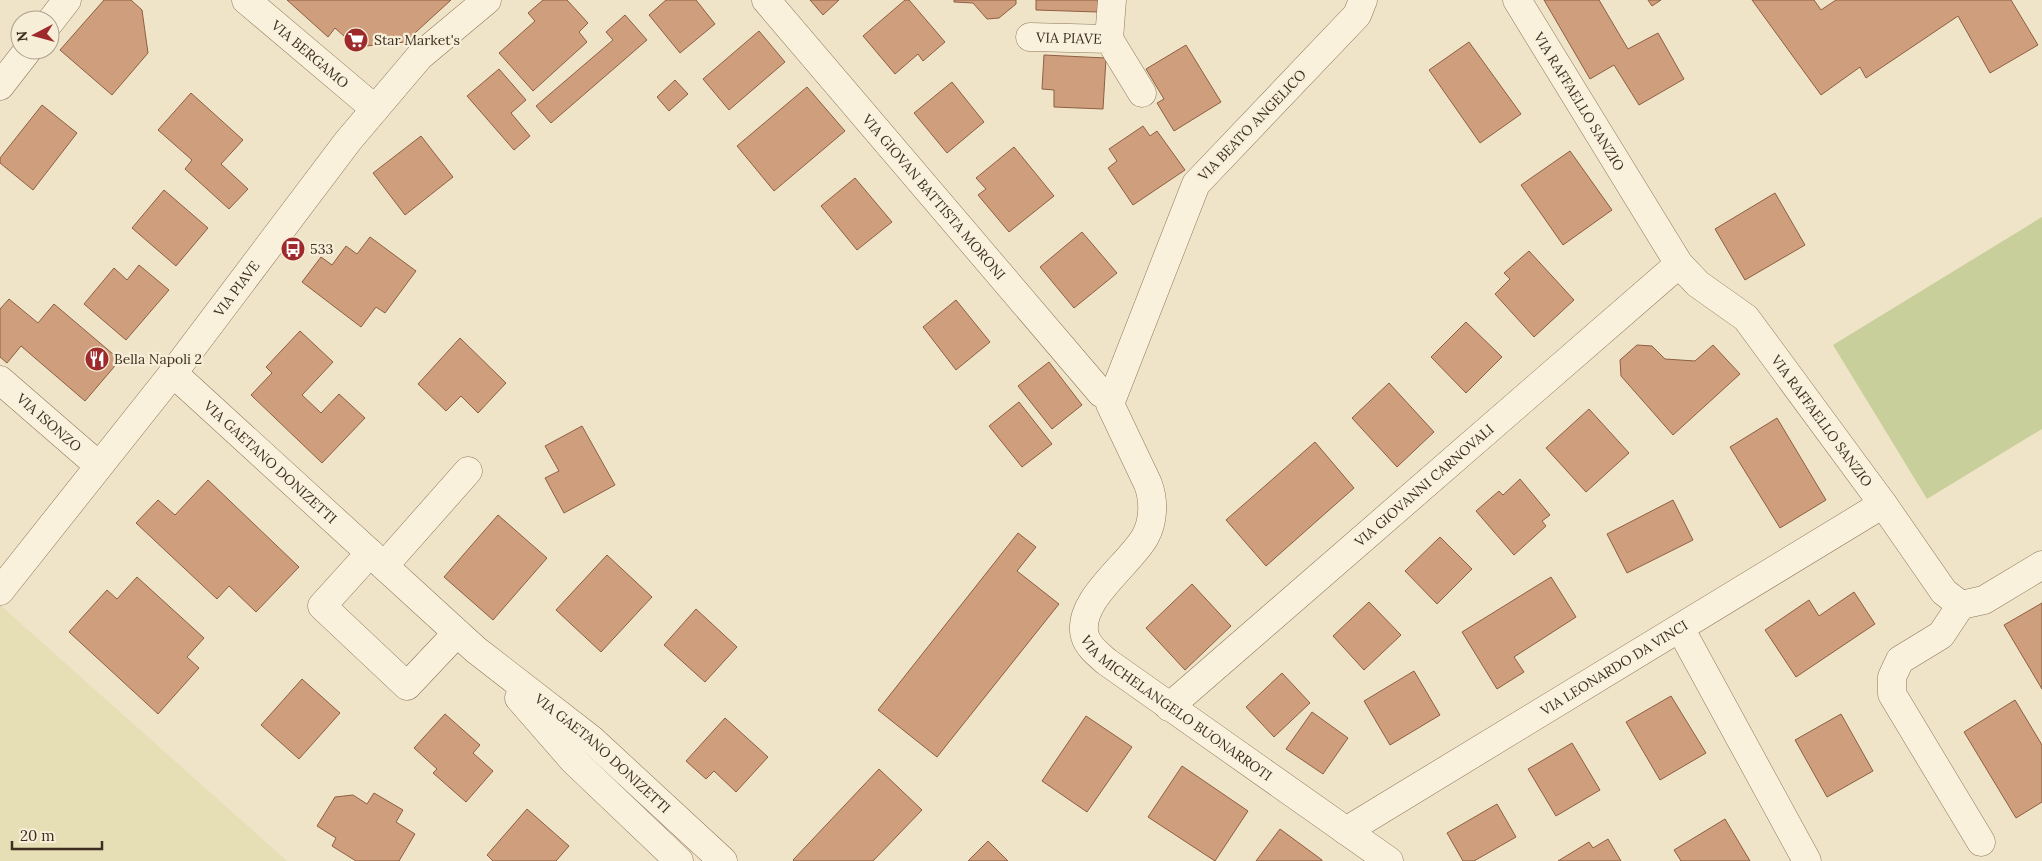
<svg xmlns="http://www.w3.org/2000/svg" width="2042" height="861" font-family="Lora,serif">
<rect width="100%" height="100%" fill="#f0e4c8"/>
<path fill="#e6deb5" d="M0 605 287 861H0Z"/>
<path fill="#c9cf9b" d="M2042 217V429L1927 499 1833 345Z"/>
<path fill="#cf9f7d" stroke="#8d5f41" d="M104 0H131L142 10 148 53 112 95 60 50Z
M287 0H451L405 42 366 46 345 37 335 28 328 37Z
M543 0H567L588 23 579 32 587 42 533 91 499 53 535 21 528 13Z
M666 0H696L715 24 680 53 649 15Z
M810 0H839L823 15Z
M905 0H909L945 42 923 61 918 54 895 74 863 36Z
M954 0H1016V4L999 18 987 19 973 3 954 2Z
M1036 0H1098V12L1036 10Z
M1544 0H1599L1628 49 1658 33 1684 79 1639 105 1614 65 1590 79Z
M1648 0H1661L1652 6Z
M1752 0H1814L1821 10 1836 0H2011L2038 45 1990 73 1958 16 1866 78 1860 67 1821 95Z
M625 15 647 40 551 123 536 106 613 40 606 32Z
M759 31 785 62 729 110 703 79Z
M1469 42 1521 114 1480 143 1429 70Z
M1186 45 1221 102 1174 131 1157 103 1164 99 1146 69Z
M1044 55 1106 58 1103 109 1054 107V90L1042 89Z
M499 69 526 100 511 113 530 136 514 150 467 96Z
M675 80 688 94 669 111 657 97Z
M952 82 984 122 947 153 914 113Z
M807 87 845 131 774 191 737 146Z
M191 93 243 140 221 164 248 189 229 209 185 169 192 160 158 130Z
M42 105 77 133 33 190 0 163V158Z
M1143 126 1150 136 1157 131 1185 170 1133 205 1108 168 1117 161 1109 149Z
M421 136 453 177 405 215 373 173Z
M1014 147 1054 196 1009 232 978 195 986 189 976 178Z
M1570 151 1612 210 1563 245 1521 185Z
M855 178 892 222 857 250 821 206Z
M164 190 208 228 176 266 132 228Z
M1775 193 1805 245 1745 280 1715 229Z
M1082 232 1117 273 1074 308 1040 267Z
M370 237 416 271 385 313 376 307 361 327 302 282 321 257 332 265 346 246 357 254Z
M1529 251 1574 300 1534 337 1495 294 1510 279 1504 273Z
M139 265 169 290 126 340 84 304 114 268 127 280Z
M9 299 38 323 54 304 120 360 85 401 21 346 7 363 0 357V309Z
M956 300 990 342 956 370 923 327Z
M1466 322 1502 357 1466 393 1431 357Z
M300 331 333 362 302 395 321 413 339 394 365 418 322 463 251 395 272 373 266 367Z
M460 338 506 383 478 413 461 396 446 411 418 384Z
M1637 345 1652 346 1665 359 1695 361 1713 345 1740 374 1673 435 1621 376 1620 360Z
M1049 362 1082 405 1052 429 1018 386Z
M1389 383 1434 432 1397 467 1352 418Z
M1019 402 1052 444 1022 467 989 426Z
M1589 409 1629 453 1586 492 1546 448Z
M1777 418 1826 500 1780 528 1730 447Z
M582 426 615 485 564 513 545 478 559 471 545 446Z
M1315 442 1354 488 1266 566 1226 520Z
M1520 479 1550 515 1542 521 1546 526 1514 555 1476 511 1499 491 1503 495Z
M208 480 299 567 256 612 229 586 217 599 136 523 158 500 175 515Z
M1673 500 1693 540 1627 573 1607 534Z
M498 515 547 558 493 620 444 577Z
M1018 533 1036 547 1017 571 1059 604 937 757 878 710Z
M1440 537 1472 569 1437 604 1405 571Z
M607 555 652 597 601 652 556 610Z
M137 577 204 638 187 657 199 668 158 714 69 632 107 590 117 599Z
M1551 577 1576 617 1514 657 1524 672 1497 689 1462 632Z
M1192 584 1231 626 1185 670 1146 628Z
M1854 592 1875 624 1796 677 1765 630 1809 600 1819 616Z
M1369 602 1401 635 1364 670 1333 636Z
M2042 603V689L2004 625Z
M696 609 737 647 705 682 664 645Z
M1414 671 1440 715 1390 745 1364 701Z
M1282 673 1310 703 1274 737 1246 707Z
M302 679 340 713 299 759 261 725Z
M1671 696 1706 753 1660 780 1626 722Z
M2015 700 2042 745V802L2016 818 1964 732Z
M1312 712 1348 738 1323 774 1286 749Z
M445 714 480 745 473 753 493 771 466 802 433 773 437 769 414 748Z
M1841 714 1873 771 1827 797 1795 740Z
M1086 716 1132 747 1087 812 1042 781Z
M725 718 768 757 736 792 714 771 706 779 686 761Z
M1572 743 1600 790 1556 816 1528 769Z
M1182 766 1248 811 1215 861 1148 817Z
M879 769 922 810 873 861H794L793 860Z
M374 793 403 810 396 822 415 834 399 861H356L332 846 336 838 317 826 335 797 353 795 367 804Z
M1497 804 1516 837 1474 861H1463L1447 833Z
M527 809 569 846 556 861H493L487 855Z
M1725 819 1750 861H1681L1674 850Z
M1280 829 1322 860V861H1256Z
M1608 839 1621 861H1558L1589 842 1593 848Z
M988 841 1008 861H968Z"/>
<g fill="none" stroke-linecap="round" stroke-linejoin="round">
<defs>
<g id="minor">
<path id="s1" d="M246 0 375 109"/>
<path id="s2" d="M766 0 1101 393"/>
<path id="s3" d="M1363 0 1357 15 1196 184 1110 404 1148 484C1154 500 1154 521 1145 537 1130 564 1075 602 1085 636 1088 647 1099 655 1107 662L1389 861"/>
<path id="s4" d="M1517 0 1679 264 1698 284 1746 318 1883 504 1944 592 1961 605"/>
<path d="M50 22 67 0"/>
<path id="s5" d="M1030 37 1109 39 1142 93"/>
<path d="M1109 39 1112 0"/>
<path d="M0 86 28 50"/>
<path id="s6" d="M173 373 476 650 591 739 723 861"/>
<path id="s7" d="M0 380 98 465"/>
<path d="M370 553 322 606 407 686 457 633"/>
<path d="M384 566 468 471"/>
<path id="s8" d="M0 591 173 373 348 141 420 56 487 0"/>
<path d="M1961 605 1941 635 1900 660 1892 677V694L1981 842"/>
<path d="M1961 605 1984 600 2042 565"/>
<path d="M1680 628 1807 861"/>
<path d="M519 698 573 760 679 861"/>
<path id="s9" d="M1169 707 1679 264"/>
<path id="s10" d="M1346 831 1883 504"/>
</g>
</defs>
<use href="#minor" stroke="#8d765c" stroke-width="29"/>
<use href="#minor" stroke="#faf1dc" stroke-width="28"/>
</g>
<defs>
<symbol id="supermarket-disc" viewBox="-11 -11 22 22"><circle r="9.5" fill="#9e2a2b" stroke="#f7eed8"/><path d="M-6-5.5h2.5l.6 2H6L4.5 2H-2.5L-4.4-4H-6ZM-1.5 3.2a1.3 1.3 0 1 0 .1 0ZM3 3.2a1.3 1.3 0 1 0 .1 0Z" fill="#fff"/></symbol>
<symbol id="bus-disc" viewBox="-11 -11 22 22"><circle r="9.5" fill="#9e2a2b" stroke="#f7eed8"/><path d="M-5-6H5V4H4V6H2V4H-2V6H-4V4H-5ZM-3.5-4V0h7V-4ZM-3.5 1.2v1.5H-2V1.2ZM2 1.2v1.5H3.5V1.2Z" fill="#fff"/></symbol>
<symbol id="restaurant-disc" viewBox="-11 -11 22 22"><circle r="9.5" fill="#9e2a2b" stroke="#f7eed8"/><path d="M-5-6h1v4h1v-4h1v4h1v-4h1v5L-1.5 .5V6h-2V.5L-5-1ZM5-6V6H3V1.5H1.5Q1.5-4 5-6Z" fill="#fff"/></symbol>
</defs>
<g fill-rule="evenodd">
<use href="#supermarket-disc" x="342" y="26" width="28" height="28"/>
<use href="#bus-disc" x="279" y="235" width="28" height="28"/>
<use href="#restaurant-disc" x="83" y="345" width="28" height="28"/>
</g>
<g text-anchor="middle" stroke-width="4.5" stroke-linejoin="round" paint-order="stroke">
<g font-size="14" fill="#3d2e20" stroke="#f7eed8">
<text dy="5" stroke="none"><textPath href="#s5" startOffset="39">VIA PIAVE</textPath></text>
<text dy="5" stroke="none"><textPath href="#s1" startOffset="84">VIA BERGAMO</textPath></text>
<text dy="5" stroke="none"><textPath href="#s4" startOffset="119">VIA RAFFAELLO SANZIO</textPath></text>
<text transform="translate(1252 125) rotate(-46)" y="5">VIA BEATO ANGELICO</text>
<text dy="5" stroke="none"><textPath href="#s2" startOffset="259">VIA GIOVAN BATTISTA MORONI</textPath></text>
<text dy="5" stroke="none"><textPath href="#s8" startOffset="384">VIA PIAVE</textPath></text>
<text dy="5" stroke="none"><textPath href="#s4" startOffset="524">VIA RAFFAELLO SANZIO</textPath></text>
<text dy="5" stroke="none"><textPath href="#s7" startOffset="65">VIA ISONZO</textPath></text>
<text dy="5" stroke="none"><textPath href="#s6" startOffset="132">VIA GAETANO DONIZETTI</textPath></text>
<text dy="5" stroke="none"><textPath href="#s9" startOffset="338">VIA GIOVANNI CARNOVALI</textPath></text>
<text dy="5" stroke="none"><textPath href="#s10" startOffset="314">VIA LEONARDO DA VINCI</textPath></text>
<text dy="5" stroke="none"><textPath href="#s3" startOffset="866">VIA MICHELANGELO BUONARROTI</textPath></text>
<text dy="5" stroke="none"><textPath href="#s6" startOffset="574">VIA GAETANO DONIZETTI</textPath></text>
</g>
<g font-size="14" fill="#3d2e20" stroke="#f7eed8" text-anchor="start">
<text x="374" y="45">Star Market's</text>
<text x="310" y="254">533</text>
<text x="114" y="364">Bella Napoli 2</text>
</g>
</g>
<g transform="translate(35 35) rotate(264)"><circle r="24" fill="#f7eed8" stroke="#ada18e"/>
<path d="M0-4L9 19L0 12L-9 19Z" fill="#9e2a2b"/>
<text y="-8" font-size="14" font-weight="bold" text-anchor="middle" fill="#3d2e20">N</text>
</g>
<path d="M12 841v8h90v-8" fill="none" stroke="#3d2e20" stroke-width="2.5"/>
<text x="20" y="841" font-size="15" fill="#3d2e20" stroke="#f7eed8" stroke-width="4" paint-order="stroke">20 m</text>
</svg>
